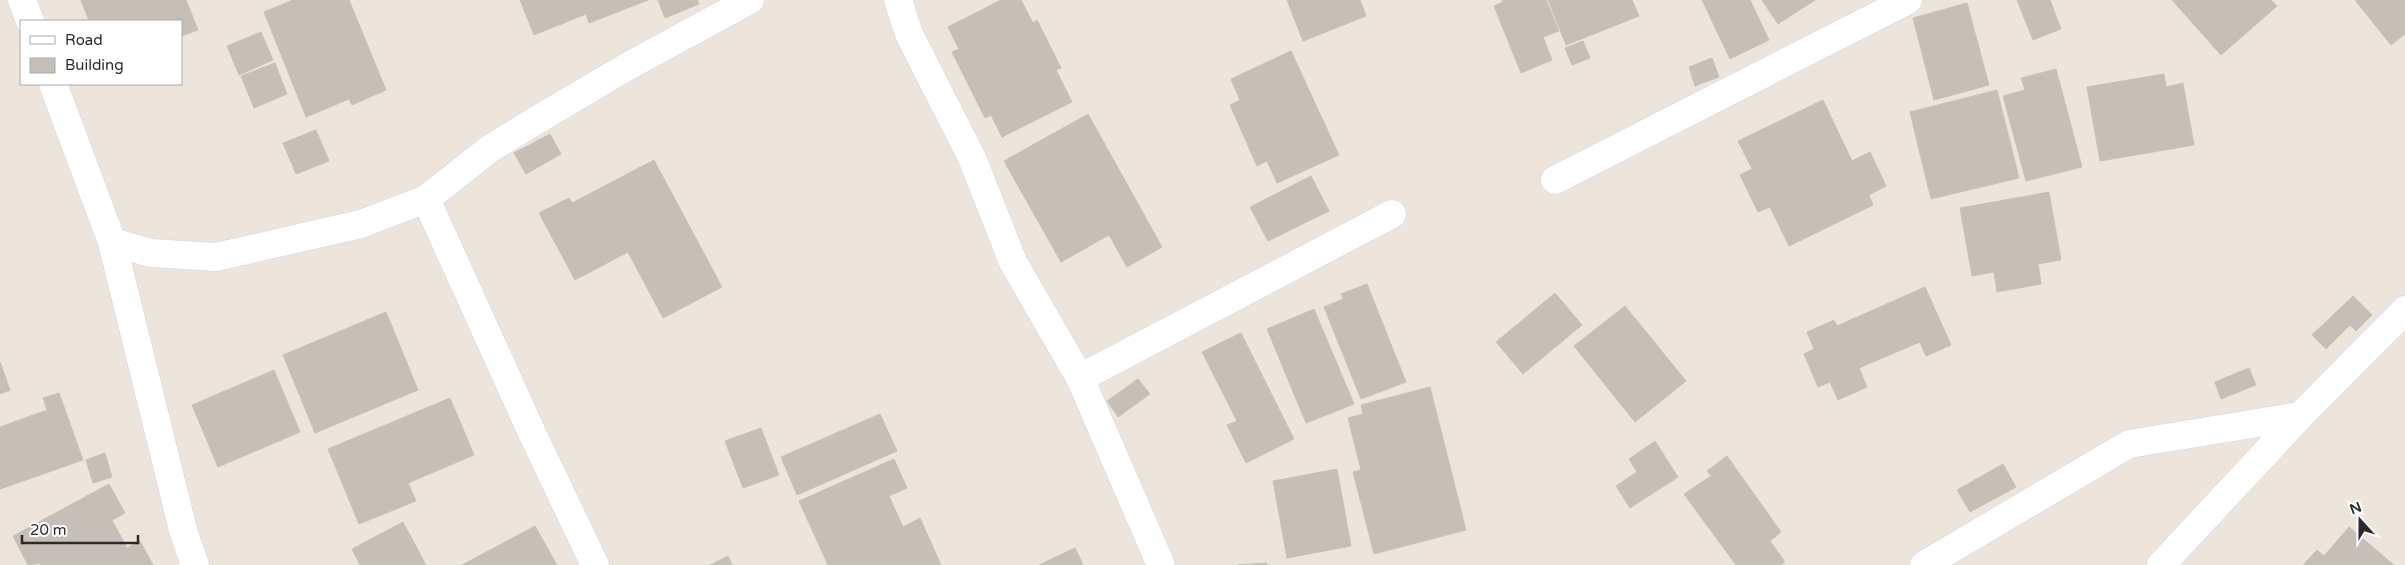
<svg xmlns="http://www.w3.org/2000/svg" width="2405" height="565" font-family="'Varela Round',sans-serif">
<rect width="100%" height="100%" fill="#ede5db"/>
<path fill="#c5bfb8" stroke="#c8c2b4" d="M81 0H186L198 30 181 36V21H89Z
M293 0H349L386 90 352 105 349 99 306 117 264 12Z
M520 0H648L589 23 586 14 534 35Z
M658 0H697L699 4 665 18Z
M1001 0H1021L1033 23 1037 20 1061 68 1056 70 1072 102 1002 137 991 115 985 118 952 52 959 49 948 27Z
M1287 0H1360L1366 16 1303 41Z
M1502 0H1546L1559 31 1543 37 1552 60 1521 73 1494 6 1503 2Z
M1548 0H1632L1639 16 1566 45Z
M1702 0H1750L1769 40 1730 59Z
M1762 0H1815L1778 24Z
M2017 0H2050L2061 29 2033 40Z
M2172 0H2271L2277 6 2221 55Z
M2355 0H2405V34L2391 45Z
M1967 3 1989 85 1934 100 1913 18Z
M261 32 273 60 239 75 227 46Z
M1583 41 1590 58 1572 65 1565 48Z
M1291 51 1339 155 1277 183 1267 161 1257 166 1230 105 1240 100 1231 79Z
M1712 58 1719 77 1695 86 1689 67Z
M275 63 287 94 254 108 241 76Z
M2056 69 2082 167 2026 181 2003 96 2025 90 2021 78Z
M2164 74 2166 87 2183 83 2194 145 2100 161 2087 87Z
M1997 90 2019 178 1931 199 1910 112Z
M1823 100 1852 161 1870 152 1886 186 1869 195 1873 205 1789 246 1770 207 1758 212 1740 175 1752 169 1738 141Z
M1088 114 1162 247 1127 267 1109 235 1061 262 1004 161Z
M316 130 329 161 296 174 283 143Z
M550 134 561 154 526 174 514 153Z
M654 160 722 287 663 318 628 252 575 280 539 213 569 198 572 203Z
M1311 176 1329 211 1268 241 1250 207Z
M2049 192 2061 260 2038 264 2041 284 1997 292 1994 272 1972 276 1960 208Z
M1367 284 1406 382 1361 399 1324 307 1343 299 1341 294Z
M1925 287 1951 345 1926 356 1920 342 1859 368 1867 387 1838 400 1830 382 1818 387 1804 354 1814 349 1807 332 1834 320 1837 326Z
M1555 293 1582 325 1523 374 1496 342Z
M2353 296 2372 315 2356 331 2350 325 2326 349 2312 335Z
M1625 306 1686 381 1635 422 1574 346Z
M1314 309 1354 404 1306 423 1267 329Z
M386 312 418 390 315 433 283 355Z
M1241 333 1294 439 1246 463 1227 425 1237 421 1202 352Z
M0 362 10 390 0 394Z
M2249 368 2256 385 2221 399 2215 382Z
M274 370 300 432 218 467 192 405Z
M1138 379 1150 394 1118 417 1107 401Z
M1430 387 1466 530 1374 554 1353 472 1361 470 1348 418 1363 414 1361 405Z
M59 393 83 460 0 489V427L47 410 43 398Z
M450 398 474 455 408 483 416 501 359 524 328 449Z
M880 414 897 451 797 495 781 457Z
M761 428 779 475 743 488 725 441Z
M1655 441 1678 477 1630 508 1616 486 1637 472 1629 459Z
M105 453 112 477 93 483 86 460Z
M1727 456 1781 532 1770 541 1785 562 1780 565H1736L1684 494 1711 476 1707 471Z
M894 459 907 488 889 496 903 527 920 518 941 565H828L799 501Z
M2003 464 2016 487 1970 512 1957 490Z
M1337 469 1351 546 1287 558 1273 481Z
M109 484 125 513 112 520 127 548 140 541 153 565H41L40 563 28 565 13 536Z
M403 522 426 565H360L352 549Z
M535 526 557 565H462Z
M2349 527 2394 565H2303L2317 550 2324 556Z
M1075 548 1083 565H1039Z
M728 556 732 565H710Z
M1267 563V565H1238Z"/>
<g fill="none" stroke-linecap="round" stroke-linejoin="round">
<defs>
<path id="minor" d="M22 0 30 21
M898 0 909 34 972 158 1013 262 1080 378 1161 565
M53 84 112 242 183 530 195 565
M1555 180 1908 0
M426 199 532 433 595 565
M112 242 151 253 216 257 361 224 426 199 491 148 535 121 630 65 750 0
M1080 378 1392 214
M1924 565 2129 444 2300 416
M2161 565 2300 416 2405 310"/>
</defs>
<use href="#minor" stroke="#d0d3e4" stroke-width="29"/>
<use href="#minor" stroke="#fff" stroke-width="28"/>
</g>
<rect x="20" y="20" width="162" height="65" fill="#ffffff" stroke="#aaaaaa"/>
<rect x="30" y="36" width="25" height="8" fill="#ffffff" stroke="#aaaaaa"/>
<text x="65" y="45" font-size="15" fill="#2a2a2a">Road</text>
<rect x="30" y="58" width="25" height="15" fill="#c5bfb8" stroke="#aaaaaa"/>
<text x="65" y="70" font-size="15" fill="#2a2a2a">Building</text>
<g transform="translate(2360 520) rotate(339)" stroke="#ffffff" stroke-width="4" paint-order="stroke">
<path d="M0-4L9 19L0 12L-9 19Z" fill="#2a2a2a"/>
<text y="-8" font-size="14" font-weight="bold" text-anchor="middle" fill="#2a2a2a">N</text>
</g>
<path d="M22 535v8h116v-8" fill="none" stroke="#2a2a2a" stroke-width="2.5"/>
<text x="30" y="535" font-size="15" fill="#2a2a2a" stroke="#ffffff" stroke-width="4" paint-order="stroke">20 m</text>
</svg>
